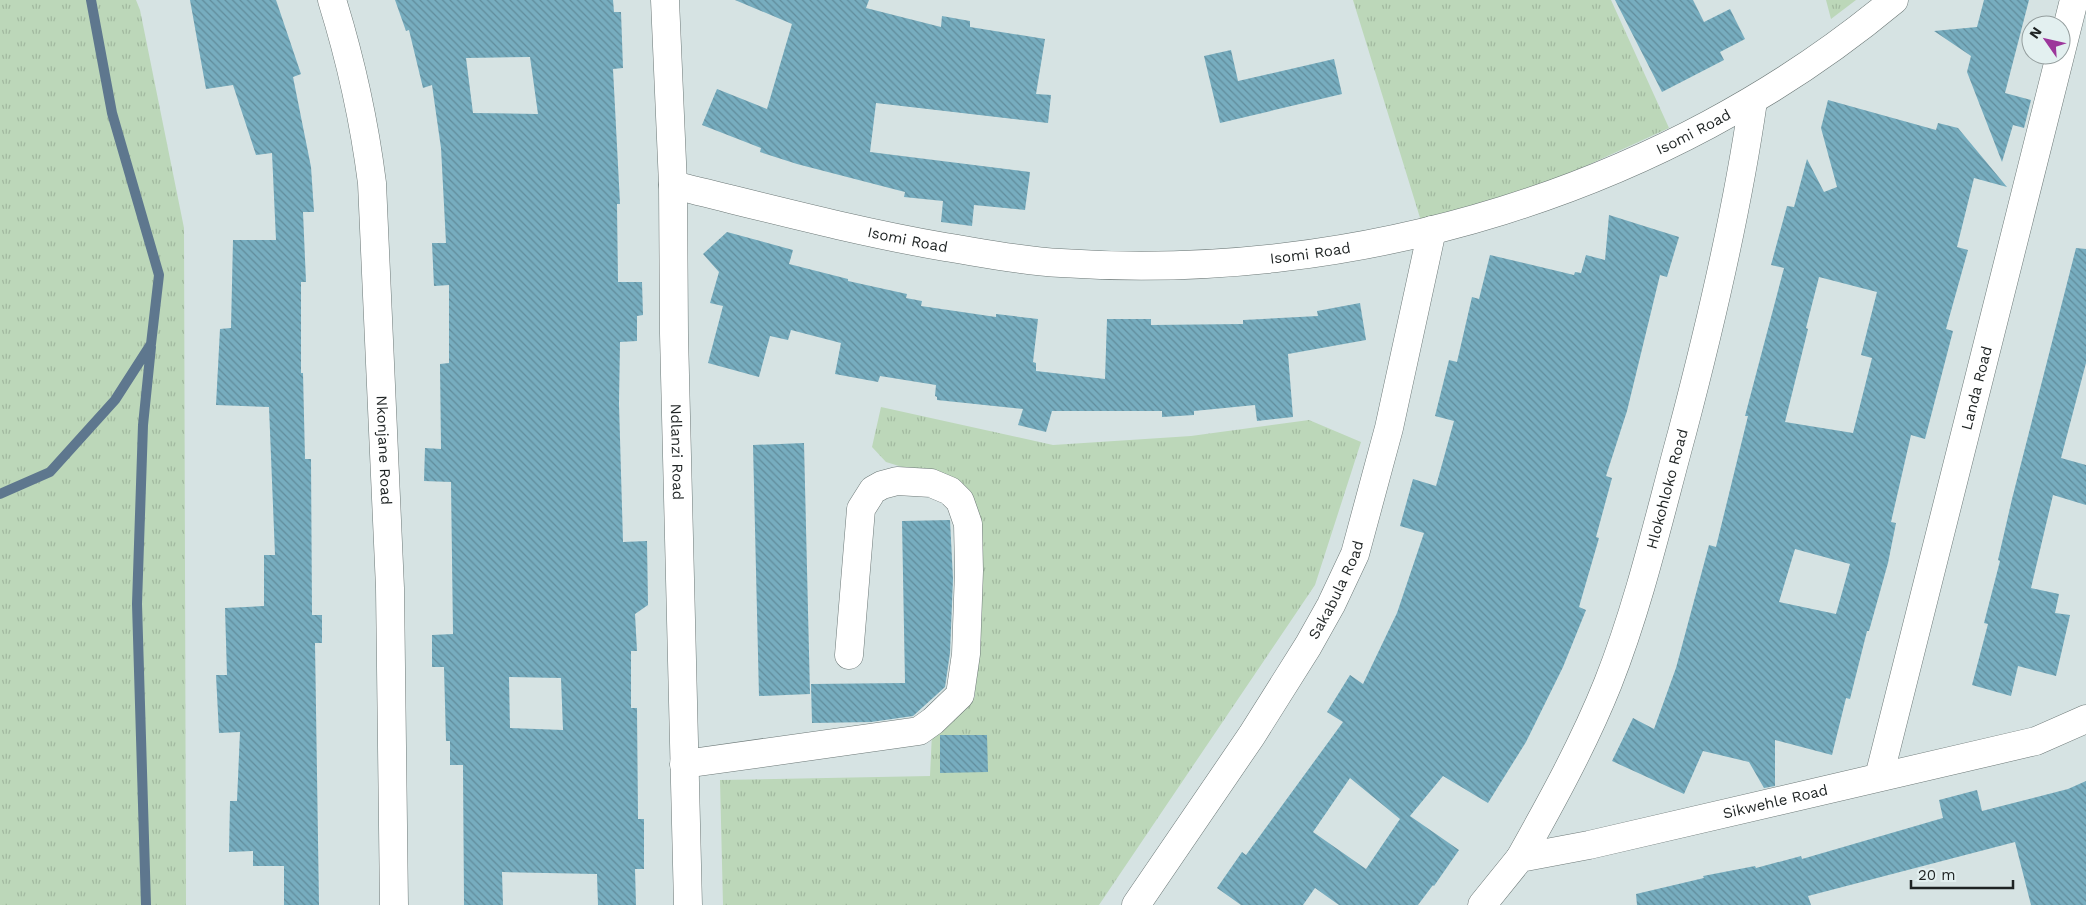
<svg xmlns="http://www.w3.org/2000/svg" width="2086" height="905" font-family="'Work Sans',sans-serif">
<defs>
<pattern id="grass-tufts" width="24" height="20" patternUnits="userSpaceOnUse" patternTransform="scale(1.25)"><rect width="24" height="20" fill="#bcd7b9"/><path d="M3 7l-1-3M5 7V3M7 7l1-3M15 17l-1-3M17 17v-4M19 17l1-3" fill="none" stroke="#a1b89f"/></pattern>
<pattern id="building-back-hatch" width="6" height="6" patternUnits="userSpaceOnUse" patternTransform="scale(1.25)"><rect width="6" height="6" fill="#77adbf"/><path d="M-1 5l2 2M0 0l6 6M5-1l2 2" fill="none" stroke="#618c9b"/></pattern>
</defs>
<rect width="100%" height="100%" fill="#d6e3e3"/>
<path fill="url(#grass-tufts)" d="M0 0H136L140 10 184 228 186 905H0Z
M1353 0H1611L1669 128 1577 170 1494 202 1421 221Z
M1826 0H1856L1831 19Z
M881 407 1053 445 1191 436 1309 420 1361 442 1315 585 1099 905H723L720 780 930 776 932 733 975 697 978 518 964 486 886 462 872 447Z"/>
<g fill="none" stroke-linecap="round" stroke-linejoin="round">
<path stroke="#5e778e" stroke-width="10" d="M0 494 50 472 115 400 151 344 159 275 112 113 91 0
M146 905 137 604 143 425 151 347"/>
</g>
<path fill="url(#building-back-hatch)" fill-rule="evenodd" d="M190 0H276L301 74 293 77 311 167 314 212H303L306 282H301V373H303L305 459H311L312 615H322V643H315L319 905H284V866H253V851L229 852 230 801H237L240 732 219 733 216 675H227L225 608 264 606V555H275L269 407 216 405 220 329 231 328 233 240H276L272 153 256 155 233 85 206 89Z
M395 0H613L614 12H621L623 68 613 69 620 204H617L618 282H642L643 315 637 316V341L620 342 619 404 623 542 647 541 648 605 635 614 637 651H631V708H637L638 819H644V869H635L636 905H598L597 874 502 872 503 905H464L463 765H450V741H446L444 667H432V635L453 634 451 482 424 481 425 448 441 449 440 364 449 363V285L434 286 432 243H446L441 148 432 85 423 88 409 30 406 31ZM530 57 538 114 473 113 466 58ZM509 677 561 678 563 730 510 728Z
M735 0H869L866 8 941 27 942 16 970 21V27L1045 39 1036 94 1051 95 1048 123 876 103 870 152 1030 172 1025 210 974 205 972 226 941 222 943 201 904 197 905 192 797 164 760 152 761 148 702 125 717 89 767 109 792 24Z
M1615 0H1693L1704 22 1730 9 1745 39 1720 52 1724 60 1662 92Z
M1984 0H2029L2005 93 2031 100 2024 128 2013 125 2002 162 1967 72 1971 56 1934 31 1977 27Z
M1231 50 1238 81 1334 59 1342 94 1220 123 1204 56Z
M1828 100 1936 130 1938 123 1958 128 2007 187 1974 178 1957 247 1968 250 1946 329 1953 331 1925 439 1911 435 1891 522 1896 523 1888 563 1869 631H1867L1850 699 1846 698 1832 755 1775 740V786L1764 788 1749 762 1703 751 1684 794 1612 761 1633 718 1654 729 1676 668 1709 545 1716 547 1748 416H1745L1784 268 1771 265 1787 206 1794 207 1807 159 1824 192 1837 187 1821 128ZM1819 277 1877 292 1861 355 1872 358 1853 433 1785 422 1808 329 1806 328ZM1795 549 1850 564 1836 614 1779 602Z
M1609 215 1679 237 1667 277 1660 275 1627 411 1606 476 1612 478 1596 537 1599 538 1579 607 1586 610 1563 667 1526 742 1488 803 1443 776 1410 816 1459 850 1434 886 1433 885 1418 905H1339L1315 888 1303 905H1241L1217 888 1242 852 1246 855 1343 722 1327 712 1350 675 1363 684 1397 613 1424 533 1400 526 1413 479 1436 486 1454 421 1435 416 1449 360 1457 362 1472 297 1479 299 1490 255 1574 275 1575 272 1581 273 1586 255 1605 260ZM1350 778 1400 819 1366 869 1313 832Z
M727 232 793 250 789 264 848 279V281L907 294 906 298 922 301 921 306 996 317V314L1038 319 1033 362 1036 363V371L1105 379 1107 319H1151V325L1243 324V320L1318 316 1317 311 1360 303 1366 340 1288 354 1293 417 1257 421 1255 405 1194 411V415L1162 417V411H1052L1046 432 1018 425 1023 409 937 400V397L935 396 936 385 880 376 878 382 835 374 841 343 791 330 788 340 770 336 759 377 708 363 723 306 710 303 719 272 703 254Z
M2076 248 2086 249V363L2061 458 2086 465V505L2053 495 2031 588 2059 594 2055 613 2070 615 2056 676 2018 666 2011 696 1972 685 1988 624 1984 623 2000 561 1998 560 2012 499Z
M804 443 810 694 759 696 753 445Z
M950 520 953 579 950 653 945 687 913 716 871 722 812 723 811 684 905 683 902 521Z
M940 735H987L988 772 940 773Z
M2086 781V905H2031L2015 842 1808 896 1811 905H1637L1636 894 1704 878 1703 876 1755 866 1756 868 1801 856 1802 859 1943 818 1939 800 1977 790 1982 811 2068 789Z"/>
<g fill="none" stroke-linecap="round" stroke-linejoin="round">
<defs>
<g id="minor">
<path id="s1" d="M332 0C351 61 364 120 372 183L390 588 394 905"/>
<path id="s2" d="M665 0 673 185 674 334 688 905"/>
<path id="s3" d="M673 185C764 207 853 231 945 247 983 253 1022 261 1061 263 1357 283 1665 191 1894 0"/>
<path d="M684 764 919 731 933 721 960 695 966 654 969 571 968 524 960 501 950 491 931 483 897 481 882 485 873 490 861 509 849 655"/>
<path id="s4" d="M1879 777 2074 0"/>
<path id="s5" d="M1520 858C1552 801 1584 743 1608 683 1640 602 1659 517 1682 433 1711 323 1737 213 1753 101"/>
<path id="s6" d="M1136 905 1252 735 1308 646 1331 605 1355 554 1389 428 1432 230"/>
<path id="s7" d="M1482 905 1520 858 1589 845 2036 741 2086 719"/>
</g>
</defs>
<use href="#minor" stroke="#6c7877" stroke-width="29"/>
<use href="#minor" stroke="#fff" stroke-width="28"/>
</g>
<g text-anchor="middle" stroke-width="4" stroke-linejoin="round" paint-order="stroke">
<g font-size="15" fill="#1e2323" stroke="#e3f0f0">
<text dy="5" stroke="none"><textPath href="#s3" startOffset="1050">Isomi Road</textPath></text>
<text dy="5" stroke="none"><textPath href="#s3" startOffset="241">Isomi Road</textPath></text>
<text dy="5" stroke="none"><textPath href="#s3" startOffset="646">Isomi Road</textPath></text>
<text dy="5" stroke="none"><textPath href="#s4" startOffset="401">Landa Road</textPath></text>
<text dy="5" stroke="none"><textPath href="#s1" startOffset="455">Nkonjane Road</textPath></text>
<text dy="5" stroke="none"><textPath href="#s2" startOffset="452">Ndlanzi Road</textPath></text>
<text dy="5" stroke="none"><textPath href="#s5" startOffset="399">Hlokohloko Road</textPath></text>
<text dy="5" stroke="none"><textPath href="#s6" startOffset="374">Sakabula Road</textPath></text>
<text dy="5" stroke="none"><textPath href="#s7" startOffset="322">Sikwehle Road</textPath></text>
</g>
</g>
<g transform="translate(2046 40) rotate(304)"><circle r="24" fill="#e3f0f0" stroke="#949e9e"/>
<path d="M0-4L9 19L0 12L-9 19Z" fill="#9c369b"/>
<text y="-8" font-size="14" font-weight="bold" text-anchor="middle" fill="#1e2323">N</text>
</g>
<path d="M1911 880v8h102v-8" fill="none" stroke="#1e2323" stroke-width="2.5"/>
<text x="1918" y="880" font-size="15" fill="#1e2323" stroke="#e3f0f0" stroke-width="4" paint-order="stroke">20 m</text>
</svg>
